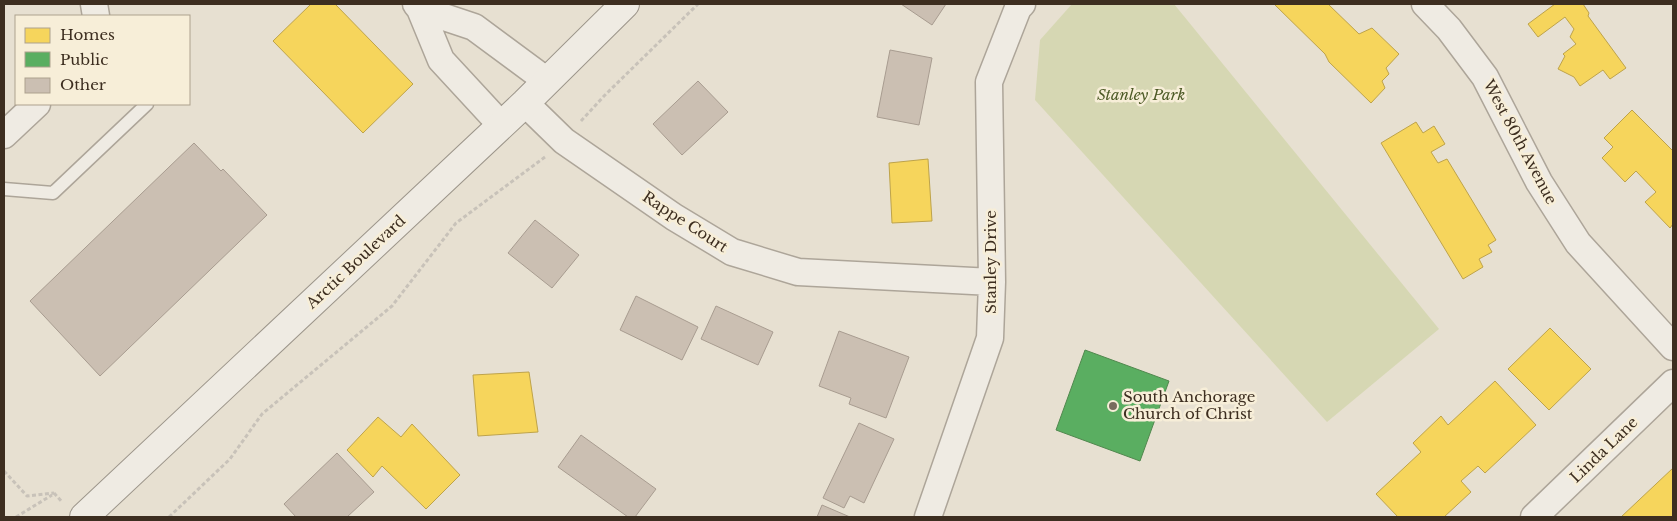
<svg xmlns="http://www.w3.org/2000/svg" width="1677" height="521" font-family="'Libre Baskerville',serif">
<rect width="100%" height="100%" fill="#e7e0d1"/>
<path fill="#d6d7b3" d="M1072 4H1174L1439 329 1327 422 1035 100 1040 40Z"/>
<path fill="#f6d55c" stroke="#bea34a" d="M311 4H335L413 84 363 133 273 41Z
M1274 4H1328L1359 34 1372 28 1399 54 1386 68 1389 74 1382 81 1385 88 1371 103 1329 62 1325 54Z
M1555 4H1583L1589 13 1588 16 1626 68 1610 79 1603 70 1580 86 1574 77 1558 69 1565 56 1563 54 1576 44 1570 37 1574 29 1565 17 1538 37 1528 24Z
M1632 110 1673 151V224L1670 228 1645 202 1656 192 1636 171 1625 182 1602 158 1613 147 1604 138Z
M1416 122 1423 133 1434 126 1445 144 1431 152 1438 163 1447 159 1496 240 1488 245 1492 252 1479 259 1483 267 1463 279 1381 143Z
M928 159 932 221 892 223 889 163Z
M1550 328 1591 369 1549 410 1508 369Z
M529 372 538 432 478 436 473 375Z
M1495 381 1536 425 1485 473 1478 466 1461 481 1471 492 1444 517H1398L1376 494 1421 452 1413 443 1441 416 1448 425Z
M378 417 401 437 412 424 460 475 426 509 382 466 373 477 347 450Z
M1673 468V517H1621Z"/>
<path fill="#5aae61" stroke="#51884e" d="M1085 350 1169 381 1140 461 1056 430Z"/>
<path fill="#cbbfb2" stroke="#a89c90" d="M901 4H946L932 25Z
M890 50 932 58 919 125 877 117Z
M698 81 728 112 682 155 653 124Z
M194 143 221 171 223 169 267 215 100 376 30 301Z
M535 220 579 255 552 288 508 253Z
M636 296 698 327 682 360 620 330Z
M716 306 773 332 758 365 701 339Z
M839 331 909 357 886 418 849 404 851 398 819 386Z
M859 423 894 439 864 503 850 496 844 508 823 498Z
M581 435 656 489 635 517H628L558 467Z
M337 453 374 492 347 517H296L284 504Z
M822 505 850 517H817Z"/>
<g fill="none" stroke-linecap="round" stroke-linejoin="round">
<defs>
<path id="service" d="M4 189 53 193 147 104"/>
<path id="minor" d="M94 4 96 16
M416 4 420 9 441 60 501 125
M1425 4 1449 29 1485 77 1539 182 1578 243 1673 347
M420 9 474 27 547 81
M525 103 564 141 674 217 732 252 798 272 992 282
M4 135 37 104
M928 517 990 338 992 282 989 82 1018 8 1022 4
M1534 517 1673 383"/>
<path id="secondary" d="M84 517 525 103 625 4"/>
</defs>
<use href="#service" stroke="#ada599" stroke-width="15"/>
<use href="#minor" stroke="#ada599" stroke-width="29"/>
<use href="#secondary" stroke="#9c958a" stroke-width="30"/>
<path stroke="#c8c2b9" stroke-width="3" stroke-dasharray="4 2.5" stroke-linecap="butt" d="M581 121 604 96 698 4
M4 471 27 496 54 493
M54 493 62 502
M16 517 52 495
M169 517 230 459 262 414 392 306 456 223 545 157"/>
<use href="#service" stroke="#efebe3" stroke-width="12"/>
<use href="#minor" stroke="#efebe3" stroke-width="26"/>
<use href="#secondary" stroke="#efebe3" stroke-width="28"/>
</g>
<circle fill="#786c5e" stroke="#f7eed8" stroke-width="2" cx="1113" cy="406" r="5"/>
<g text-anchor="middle" stroke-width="5" stroke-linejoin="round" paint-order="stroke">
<g font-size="15" font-style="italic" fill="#4d5a26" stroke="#f7eed8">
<text x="1141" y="100">Stanley Park</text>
</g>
<g font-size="15" fill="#3d2e20" stroke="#f7eed8">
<text transform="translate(1520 142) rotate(62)" y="5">West 80th Avenue</text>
<text transform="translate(685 222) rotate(33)" y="5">Rappe Court</text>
<text transform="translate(356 262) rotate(-43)" y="5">Arctic Boulevard</text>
<text transform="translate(991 262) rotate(-90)" y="5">Stanley Drive</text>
<text transform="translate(1604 450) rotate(-44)" y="5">Linda Lane</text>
</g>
<g font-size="15" fill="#3d2e20" stroke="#f7eed8" text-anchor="start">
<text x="1123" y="402">South Anchorage<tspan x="1123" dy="17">Church of Christ</tspan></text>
</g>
</g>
<rect width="1677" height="521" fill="none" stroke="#3d2e20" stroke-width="10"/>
<rect x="15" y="15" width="175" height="90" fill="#f7eed8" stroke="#ada18e"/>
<rect x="25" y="28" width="25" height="15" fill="#f6d55c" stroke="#ada18e"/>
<text x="60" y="40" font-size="15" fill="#3d2e20">Homes</text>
<rect x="25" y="52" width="25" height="15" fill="#5aae61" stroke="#ada18e"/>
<text x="60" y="65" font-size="15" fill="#3d2e20">Public</text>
<rect x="25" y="78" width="25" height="15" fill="#cbbfb2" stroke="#ada18e"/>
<text x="60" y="90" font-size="15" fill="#3d2e20">Other</text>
</svg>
